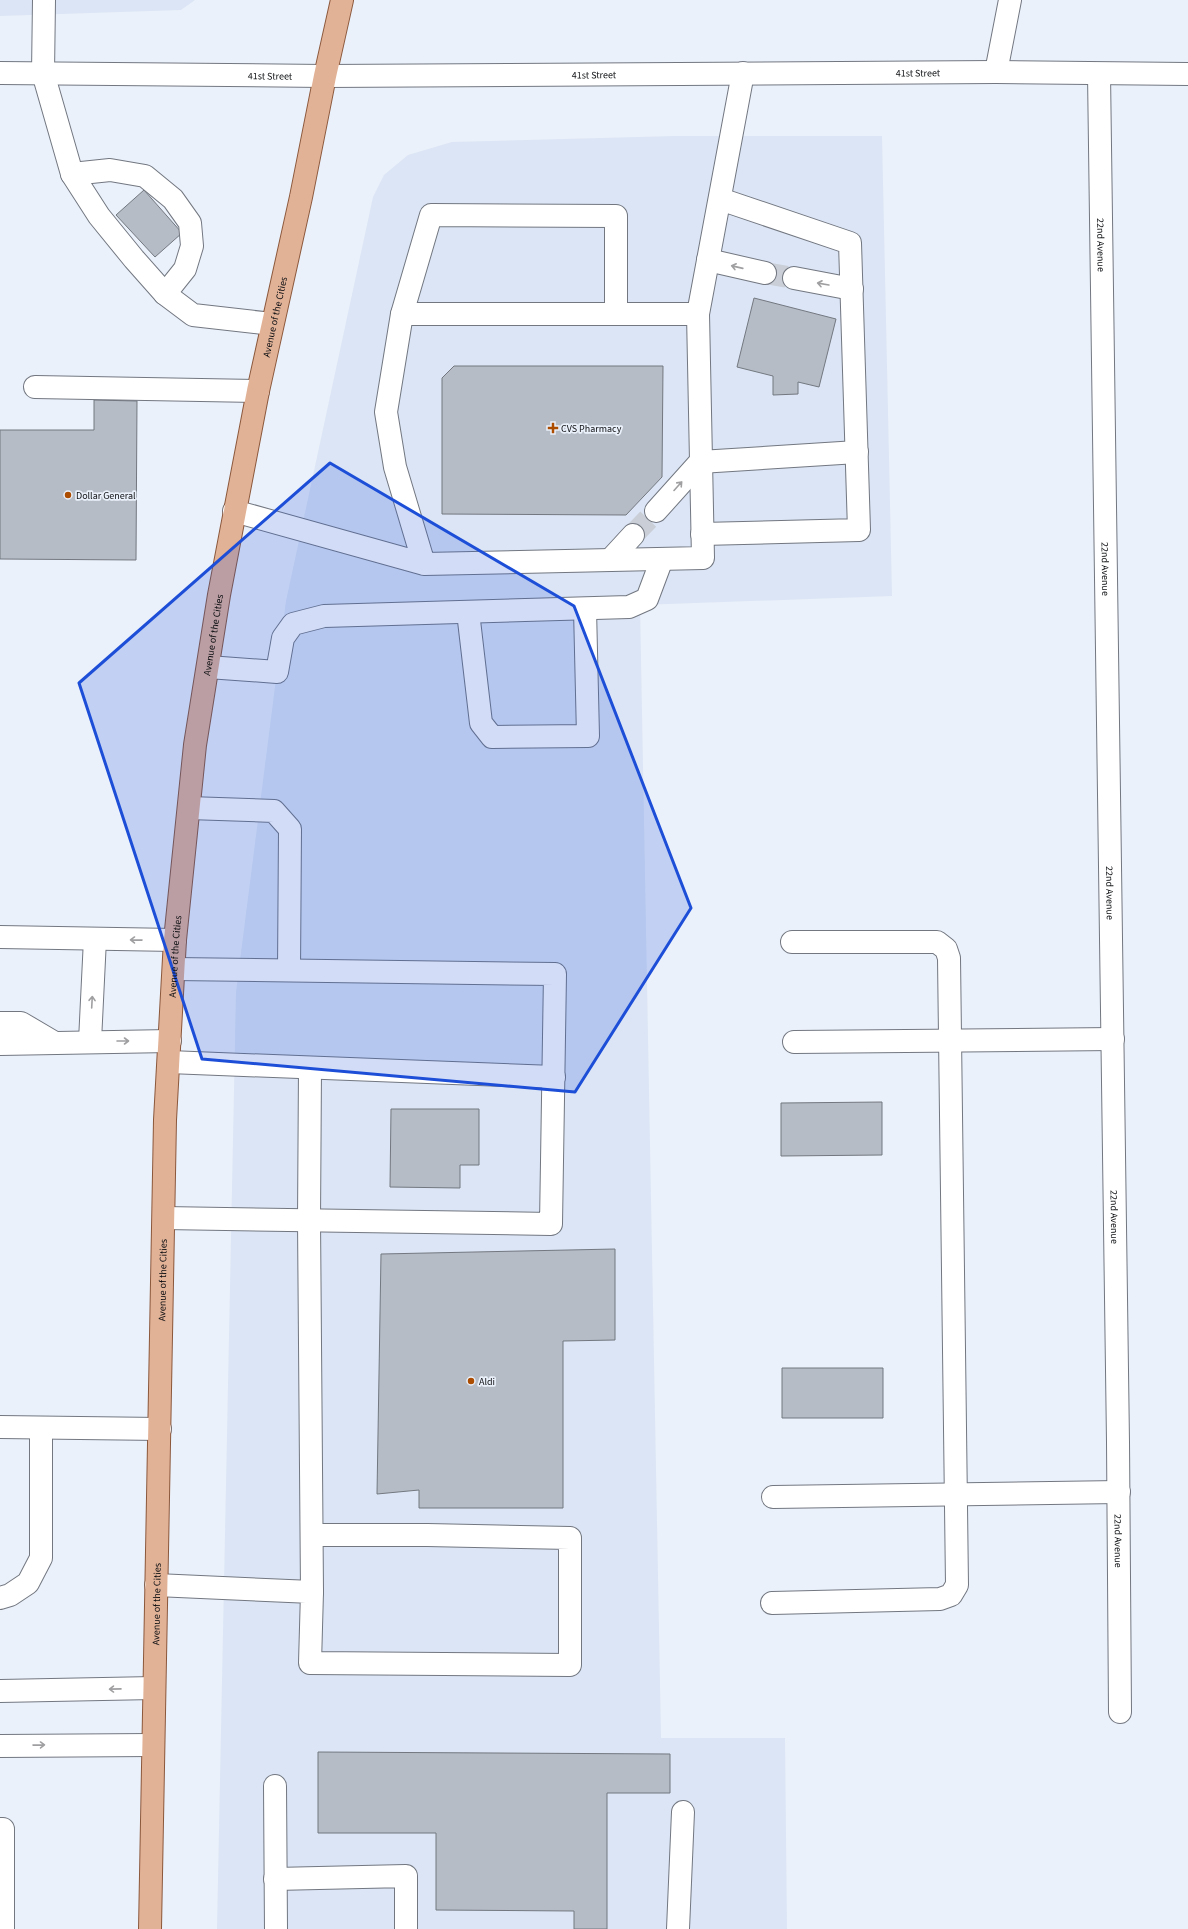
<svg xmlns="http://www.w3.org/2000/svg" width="1188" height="1929" font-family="'Source Sans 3',sans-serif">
<rect width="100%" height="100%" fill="#ebf1fa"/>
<path fill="#dbe5f5" d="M0 0H195L181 10 0 16Z
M675 136H882L892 596 640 605 661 1738H785L787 1929H217L236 992 286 601 373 197 384 175 408 155 452 142Z"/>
<path fill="#b6bcc5" stroke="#737880" d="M144 190 182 233 155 257 116 215Z
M754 298 836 319 819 387 798 382V394L773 395V376L737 367Z
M454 366H663L662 477 626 515 442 514V378Z
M94 400 137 401 136 560 0 559V430H94Z
M882 1102V1155L781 1156V1103Z
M391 1109H479V1165H460V1188L390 1187Z
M615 1249V1340L563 1341V1508H419V1490L377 1494 381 1254Z
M782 1368H883V1418H782Z
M318 1752 670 1754V1793H607V1929H574V1911L436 1910V1833H318Z"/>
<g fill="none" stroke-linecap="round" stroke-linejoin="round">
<path stroke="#cacfd7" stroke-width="22" stroke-dasharray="22 11" stroke-linecap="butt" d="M765 273 794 278
M633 535 656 511"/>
<defs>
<g id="minor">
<path d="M44 0 43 73 72 174 99 216 134 259 165 294 193 315 272 324"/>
<path d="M996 72 1010 0"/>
<path id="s1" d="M0 73 325 76 996 72 1188 74"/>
<path id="s2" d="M1099 74 1118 1442 1120 1712"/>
<path d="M72 174 110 170 145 176 173 199 190 223 192 246 185 269 165 294"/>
<path d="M708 260 765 273"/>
<path d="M794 278 852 289"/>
<path d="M402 314 431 215 616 216V314"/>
<path d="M698 314 743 73"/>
<path d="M35 387 258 391"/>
<path d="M234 511 424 564 703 558 698 314H402L386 412 395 467 424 564"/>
<path d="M656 511 700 462 857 452"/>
<path d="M702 534 859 530 850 243 720 199"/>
<path d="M610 560 633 535"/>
<path d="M468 612 481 723 492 737 588 736 585 609"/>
<path d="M208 667 277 672 283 638 293 624 324 616 629 607 647 599 662 559"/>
<path d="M189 808 274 811 290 829 289 970"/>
<path d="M0 937 175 940"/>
<path d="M0 1023H21L55 1043"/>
<path d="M90 1041 95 939"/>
<path d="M794 1042 1113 1039"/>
<path d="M0 1044 170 1041"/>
<path d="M169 1062 554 1077"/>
<path d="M310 1068 309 1220 312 1592"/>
<path d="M164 1218 551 1224 555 974 174 969"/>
<path d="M0 1427 160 1429"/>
<path d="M773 1497 1119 1492"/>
<path d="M156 1585 312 1592 310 1663 570 1665V1538L427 1535H313"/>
<path d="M0 1598 10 1595 28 1583 41 1558V1428"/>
<path d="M772 1603 940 1599 951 1595 957 1585 949 958 946 949 937 942H792"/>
<path d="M0 1691 154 1688"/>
<path d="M0 1746 152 1745"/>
<path d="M275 1786 276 1929"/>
<path d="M0 1829H3V1929"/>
<path d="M275 1879 406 1876V1929"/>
<path d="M678 1929 683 1812"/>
</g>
<g id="major">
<path id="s3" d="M150 1929 165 1120 175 940 195 745 219 595 258 391 301 197 325 76 342 0"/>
</g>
</defs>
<use href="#minor" stroke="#727780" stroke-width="24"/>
<use href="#major" stroke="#8b583c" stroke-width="24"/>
<use href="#minor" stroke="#fff" stroke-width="22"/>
<use href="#major" stroke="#e2b297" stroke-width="22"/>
</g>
<defs><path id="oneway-shaft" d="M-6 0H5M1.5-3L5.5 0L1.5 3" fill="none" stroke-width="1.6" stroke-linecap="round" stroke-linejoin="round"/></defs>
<g stroke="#9f9fa1">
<use href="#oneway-shaft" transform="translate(737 267) rotate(-167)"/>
<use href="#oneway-shaft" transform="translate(823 284) rotate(-170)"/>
<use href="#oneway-shaft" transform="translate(678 486) rotate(-48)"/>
<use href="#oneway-shaft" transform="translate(136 940) rotate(-179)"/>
<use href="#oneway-shaft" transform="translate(92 1002) rotate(-87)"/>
<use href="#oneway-shaft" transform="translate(123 1041)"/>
<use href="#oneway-shaft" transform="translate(115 1689) rotate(179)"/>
<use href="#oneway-shaft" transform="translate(39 1745) rotate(-1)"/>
</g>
<path fill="#1d4ed8" fill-opacity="0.2" stroke="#1d4ed8" stroke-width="3" stroke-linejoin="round" d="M330 463 574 606 691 908 575 1092 202 1059 79 683Z"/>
<g fill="#ac4c00" stroke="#ebf1fa" stroke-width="1.5">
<path d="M551 422h4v4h4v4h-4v4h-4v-4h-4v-4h4z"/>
<circle cx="68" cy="495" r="4"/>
<circle cx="471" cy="1381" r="4"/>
</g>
<g text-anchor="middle" stroke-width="3.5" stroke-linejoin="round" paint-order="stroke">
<g font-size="10" fill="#0e1013" stroke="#ebf1fa">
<text dy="4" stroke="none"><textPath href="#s1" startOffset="918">41st Street</textPath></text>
<text dy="4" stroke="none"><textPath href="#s1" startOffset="594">41st Street</textPath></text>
<text dy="4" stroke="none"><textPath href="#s1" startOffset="270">41st Street</textPath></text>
<text dy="4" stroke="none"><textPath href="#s2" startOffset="171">22nd Avenue</textPath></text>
<text dy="4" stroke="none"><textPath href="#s3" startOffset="1621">Avenue of the Cities</textPath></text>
<text dy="4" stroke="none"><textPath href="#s2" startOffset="495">22nd Avenue</textPath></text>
<text dy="4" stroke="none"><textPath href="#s3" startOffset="1297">Avenue of the Cities</textPath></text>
<text dy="4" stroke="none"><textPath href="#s2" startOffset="819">22nd Avenue</textPath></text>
<text dy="4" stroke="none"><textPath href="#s3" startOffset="973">Avenue of the Cities</textPath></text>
<text dy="4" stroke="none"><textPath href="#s2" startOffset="1143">22nd Avenue</textPath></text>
<text dy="4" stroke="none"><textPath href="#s3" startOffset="649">Avenue of the Cities</textPath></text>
<text dy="4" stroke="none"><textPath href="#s2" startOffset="1467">22nd Avenue</textPath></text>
<text dy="4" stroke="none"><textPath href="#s3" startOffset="325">Avenue of the Cities</textPath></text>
</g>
<g font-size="10" fill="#0e1013" stroke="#ebf1fa" text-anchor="start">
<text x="561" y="432">CVS Pharmacy</text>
<text x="76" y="499">Dollar General</text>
<text x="479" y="1385">Aldi</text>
</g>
</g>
</svg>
